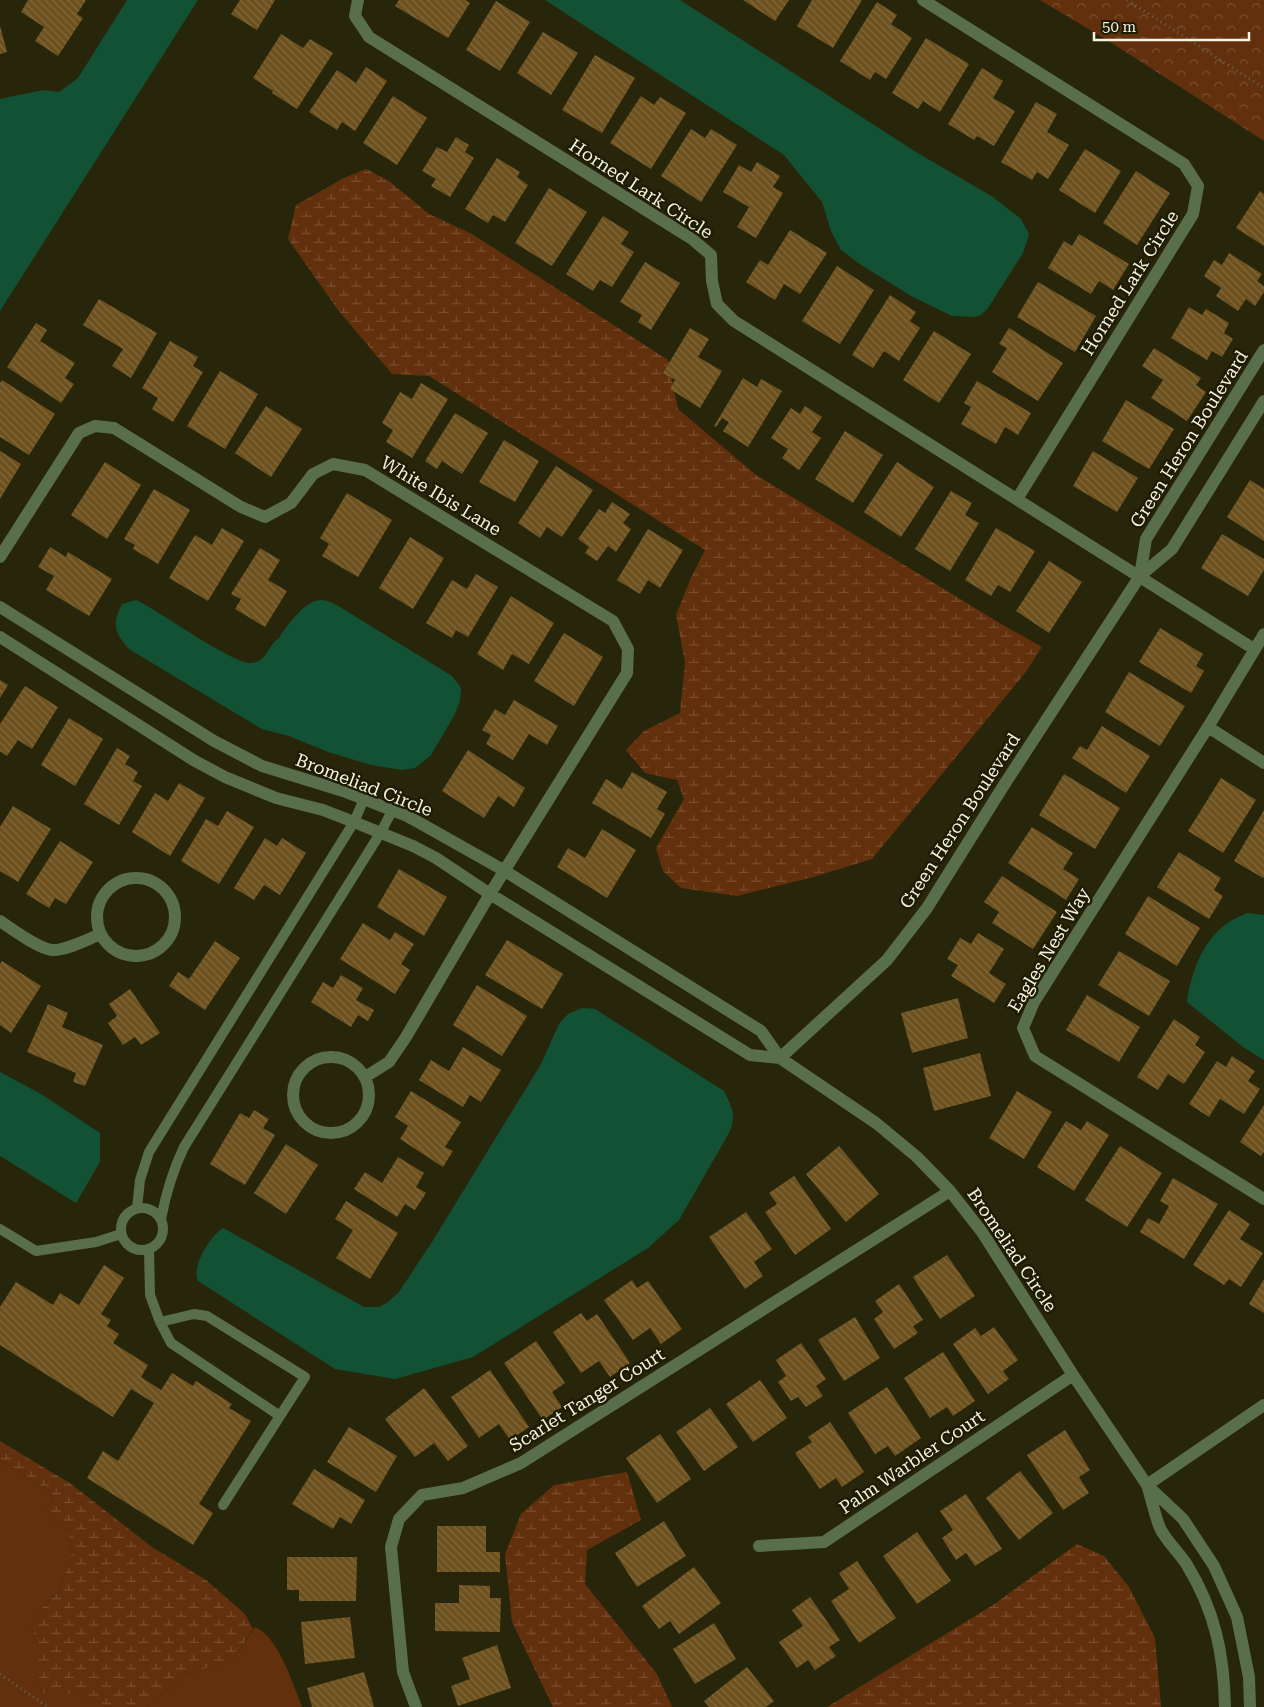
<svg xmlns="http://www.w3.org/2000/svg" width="1264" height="1707" font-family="'Roboto Serif',serif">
<defs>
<pattern id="forest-crowns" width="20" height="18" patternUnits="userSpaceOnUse" patternTransform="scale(1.25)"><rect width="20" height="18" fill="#62300d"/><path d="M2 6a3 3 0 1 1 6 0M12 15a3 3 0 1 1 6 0" fill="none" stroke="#794e30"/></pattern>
<pattern id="wetland-marsh" width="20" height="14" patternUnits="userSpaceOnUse" patternTransform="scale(1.25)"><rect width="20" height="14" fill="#62300d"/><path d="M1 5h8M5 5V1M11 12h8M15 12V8" fill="none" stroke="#794e30"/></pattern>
<pattern id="building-back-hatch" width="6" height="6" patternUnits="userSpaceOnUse" patternTransform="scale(1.25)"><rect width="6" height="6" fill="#6d511e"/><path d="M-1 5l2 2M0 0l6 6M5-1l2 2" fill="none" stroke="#826a3f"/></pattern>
</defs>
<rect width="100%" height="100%" fill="#28260a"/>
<path fill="#62300d" d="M0 1460 50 1491 53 1499 44 1505 51 1518 69 1532 71 1558 58 1592 39 1611 31 1628 38 1644V1673L41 1692 77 1693 109 1707H0Z
M255 1627C278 1636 293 1684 302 1707H147L184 1675 233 1660Z"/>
<path fill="url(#forest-crowns)" d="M1040 0H1264V141L1107 40Z"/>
<path fill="url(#wetland-marsh)" d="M366 169 389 181 429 214 472 234 668 360 678 409 756 475 1003 625 1042 647 1025 673 872 859 810 878 737 896 681 888 663 871 656 848 684 799 677 780 645 773 626 750 644 731 680 713 685 662 676 615 690 580 705 550 429 376 392 374 338 310 288 239 296 205 344 178Z
M0 1441 71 1484 152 1547 206 1580 245 1614 253 1629 233 1660 184 1675 147 1707H109L77 1693H41L38 1673V1644L31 1628 39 1611 58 1592 71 1558 69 1532 51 1518 44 1505 53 1499 50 1491 0 1460Z
M627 1472 641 1520 587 1550 585 1584 657 1674 672 1707H553L512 1622 505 1554 521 1514 554 1485Z
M1077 1544 1104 1556 1129 1587 1155 1638 1161 1707H827L993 1605Z"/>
<path fill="#135135" d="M127 0H198L0 311V99L43 90 59 92 78 78Z
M545 0H680L916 152 993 197 1021 219 1029 234 1023 253 988 308 981 315 974 317 952 316 913 297 861 265 841 250 831 231 822 202 784 155Z
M136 600C160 611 233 665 252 663 264 662 268 650 274 642 277 639 280 639 281 634 291 622 304 601 321 600 327 600 335 604 340 607L452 676 461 688 460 700 455 714 431 755 415 768 402 770 371 765 328 752 289 736 262 729 129 649C114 632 112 624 122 604Z
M1247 913 1264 915V1060L1243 1047 1187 1002C1191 973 1202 942 1226 924 1233 919 1241 916 1247 913Z
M582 1008 595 1009 724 1091C732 1108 737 1114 729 1133L679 1220 648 1248 473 1357 395 1379 335 1369 198 1281C191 1267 210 1236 223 1228L364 1307H379L388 1302 399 1292 432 1242 541 1064 559 1024 568 1014Z
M0 1072 41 1094 100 1133V1162L76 1203 0 1156Z"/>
<path fill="url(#building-back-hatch)" d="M28 0H86L77 14 83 18 58 56 35 41 44 27 21 12Z
M240 0H275L257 30 231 14Z
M399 0H465L470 3 448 38 395 6Z
M743 0H789L775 21Z
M812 0H862L833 48 797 26Z
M496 1 530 22 500 71 466 50Z
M877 2 897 15 891 24 912 38 886 79 875 72 870 80 840 61Z
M0 26 7 52 0 54Z
M543 32 578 53 551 95 517 73Z
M281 34 303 48 310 39 333 53 297 109 272 93 273 91 253 78Z
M926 38 969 64 940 112 923 101 918 109 892 93Z
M595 55 635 78 602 133 562 110Z
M366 67 387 81 355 131 342 122 337 130 309 112 337 70 356 83Z
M982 68 1003 81 993 98 1015 111 994 146 977 136 974 140 948 124Z
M393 96 427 118 397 165 363 143Z
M641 96 654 105 660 97 686 113 651 169 610 143Z
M1036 102 1057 114 1047 132 1069 145 1048 179 1037 172 1032 180 1001 162Z
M691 129 705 138 711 129 737 145 701 202 661 176Z
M456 137 469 145 465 152 474 158 450 197 431 186 436 179 422 171 437 147 447 152Z
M1085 149 1121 171 1095 213 1059 190Z
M497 158 520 172 517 177 528 185 505 222 493 215 488 223 465 209Z
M757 162 780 176 773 187 783 193 756 238 737 227 749 207 723 192 739 165 751 172Z
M1136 171 1170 193 1137 245 1103 223Z
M549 188 587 212 552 266 515 243Z
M1260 191 1264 194V246L1236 228Z
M603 216 629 232 621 244 634 252 612 287 600 280 593 291 566 274Z
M790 230 827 253 800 294 784 284 775 300 746 282 760 260 768 265Z
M1079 234 1129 264 1113 290 1099 281 1091 294 1048 268 1064 241 1072 246Z
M1229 253 1262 274 1257 281 1264 286V292L1255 306 1246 299 1238 311 1216 296 1221 288 1204 276 1214 260 1222 265Z
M645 262 680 283 651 330 638 322 642 315 620 302Z
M837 266 874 290 840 344 802 321Z
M1038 282 1096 316 1075 352 1017 317Z
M890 295 916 312 910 321 920 328 899 361 884 351 873 368 852 355Z
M99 299 157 333 131 378 112 366 123 349 83 325Z
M1189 307 1202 315 1206 309 1229 323 1224 333 1233 339 1222 357 1212 351 1207 360 1171 338Z
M36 323 47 330 40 341 75 363 65 378 74 384 61 403 7 367Z
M690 328 709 339 698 357 722 371 700 408 670 389 675 380 663 373Z
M1009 328 1063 363 1038 401 992 372 1007 348 999 344Z
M934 331 971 354 939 403 903 380Z
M170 341 198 357 193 366 203 372 173 422 152 409 158 398 142 388Z
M1154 348 1201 378 1196 385 1206 392 1187 421 1151 398 1163 380 1142 366Z
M220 371 258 394 225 449 187 426Z
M743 378 757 387 761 379 782 391 748 447 723 431 729 422 722 418 716 427 714 426Z
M2 380 55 414 29 455 0 437V383Z
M977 381 1031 413 1018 435 1005 427 996 444 961 424 971 407 964 403Z
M421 383 448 399 412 458 386 442 393 430 382 423 400 392 412 399Z
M1126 400 1174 429 1149 469 1102 441Z
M266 406 302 429 271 477 235 453Z
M805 406 822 417 812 432 821 438 799 470 782 458 788 449 771 438 791 408 800 414Z
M455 413 488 433 462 474 442 461 437 469 425 461Z
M845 431 883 455 853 503 815 479Z
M504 440 539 461 515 502 479 482Z
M0 451 21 464 0 499Z
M1093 451 1138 478 1117 512 1073 486Z
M105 462 141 485 107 539 71 515Z
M897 462 934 487 901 537 864 512Z
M556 466 593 490 562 537 547 527 540 538 518 523Z
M1250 480 1264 489V541L1227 517Z
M154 489 190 510 158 564 133 549 135 545 124 539Z
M951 491 972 503 965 515 979 523 950 571 915 549Z
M347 493 392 520 358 577 322 556 329 544 320 538Z
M612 502 630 514 623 523 631 529 616 552 608 546 597 561 585 553 589 547 578 539 599 509 605 513Z
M222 528 244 541 208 601 169 578 195 535 212 545Z
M996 528 1035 551 1010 592 998 585 991 596 965 580Z
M648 529 683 550 660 588 648 580 640 594 617 580Z
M1222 534 1264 559V570L1248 596 1201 568Z
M410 537 444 558 413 609 379 588Z
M50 547 66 557 68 552 112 579 89 616 46 590 54 576 38 567Z
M260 548 280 560 268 580 287 591 265 627 235 609 241 599 231 594Z
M1049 561 1082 582 1049 633 1016 611Z
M476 574 498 587 468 637 456 630 452 638 426 623 452 580 467 589Z
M511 596 554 623 529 664 512 654 503 670 477 654Z
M1160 628 1203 654 1196 666 1204 671 1191 693 1139 662Z
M564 633 603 657 574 706 534 681Z
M1129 672 1185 706 1160 746 1105 712Z
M0 680 8 685 0 698Z
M25 686 58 707 32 749 18 740 7 756 0 751V724Z
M514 700 558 726 547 745 529 734 513 760 486 744 491 735 482 730 495 709 505 715Z
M69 718 103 739 75 786 41 765Z
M1102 726 1150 756 1126 793 1072 758 1080 746 1087 750Z
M117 748 130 756 125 764 138 772 133 781 142 786 119 825 84 804Z
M468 750 525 788 514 807 498 796 484 818 442 791Z
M632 772 667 792 657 809 665 814 651 838 592 803 606 779 622 789Z
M1064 774 1120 808 1095 849 1039 815Z
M1221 778 1256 800 1223 853 1188 831Z
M179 783 205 798 170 856 132 832 155 793 168 801Z
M13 806 51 829 18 882 0 871V827Z
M1264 810V877L1263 878 1234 861Z
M227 811 254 827 219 884 181 861 206 819 218 826Z
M1032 827 1073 853 1063 869 1079 879 1066 900 1008 863Z
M602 829 636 850 607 898 557 867 568 848 585 858Z
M265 838 277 846 282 838 306 853 280 895 264 885 254 900 234 888Z
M60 841 93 862 66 904 55 898 49 908 26 894Z
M1179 852 1221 878 1214 890 1223 896 1209 919 1157 887Z
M399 869 447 897 424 936 377 907Z
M1002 876 1057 912 1033 949 992 923 999 912 984 902Z
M1148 896 1200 928 1177 966 1125 934Z
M363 923 390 940 395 932 414 944 401 964 410 970 395 994 340 959Z
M978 933 1004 949 989 973 1006 984 994 1003 951 976 958 965 947 959 960 938 971 944Z
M507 940 563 974 542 1009 485 975Z
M215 941 240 958 205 1010 169 986 178 972 189 979Z
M1119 951 1170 981 1149 1016 1098 985Z
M2 961 41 986 11 1033 0 1025V964Z
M341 975 363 988 356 1000 374 1010 368 1021 358 1015 351 1027 311 1002 323 982 333 988Z
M477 985 527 1016 502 1056 453 1025Z
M130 989 160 1033 141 1045 135 1037 123 1045 108 1023 117 1016 109 1004Z
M1087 995 1140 1027 1119 1062 1066 1030Z
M958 998 968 1038 912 1053 901 1013Z
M48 1004 68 1013 62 1027 103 1045 85 1086 73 1082 76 1073 27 1052Z
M1174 1019 1200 1037 1195 1045 1205 1052 1184 1084 1168 1074 1158 1090 1137 1077Z
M463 1047 501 1070 481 1102 470 1095 463 1107 419 1080 431 1060 449 1071Z
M980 1053 991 1096 934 1111 923 1068Z
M1232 1056 1255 1071 1248 1081 1260 1089 1244 1114 1220 1099 1209 1117 1189 1104 1217 1061 1226 1067Z
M411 1091 461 1122 445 1147 453 1151 443 1167 400 1139 408 1126 395 1117Z
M1017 1091 1052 1112 1024 1159 989 1138Z
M1264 1105V1152L1261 1156 1240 1142Z
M254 1110 269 1119 263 1128 275 1135 245 1185 210 1164 240 1113 249 1118Z
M1066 1121 1081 1130 1087 1121 1109 1135 1074 1191 1037 1167Z
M286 1144 318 1165 286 1214 254 1193Z
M839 1146 879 1194 846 1222 806 1174Z
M1120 1146 1162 1173 1127 1227 1085 1200Z
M398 1157 424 1173 416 1187 426 1193 415 1210 405 1204 397 1217 354 1189 365 1172 382 1183Z
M794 1176 831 1229 795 1255 765 1212 777 1204 769 1193Z
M1173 1178 1218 1204 1184 1259 1140 1232 1148 1218 1159 1224 1169 1206 1160 1201Z
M346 1201 398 1233 370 1279 336 1258 353 1230 335 1219Z
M1229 1210 1250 1224 1240 1239 1263 1253 1241 1287 1229 1279 1224 1285 1193 1265Z
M746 1212 772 1249 754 1262 763 1276 745 1289 709 1237Z
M947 1255 975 1296 940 1319 913 1277Z
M104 1265 124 1278 101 1314 111 1320 107 1326 119 1334 113 1343 148 1365 141 1377 161 1390 172 1373 193 1386 196 1381 232 1404 229 1408 251 1421 199 1504 213 1513 193 1545 87 1478 103 1451 118 1461 154 1403 131 1389 113 1417 0 1345V1307L16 1282 53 1305 60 1293 79 1305Z
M1264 1279V1313L1249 1304Z
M632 1280 637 1288 648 1281 682 1329 661 1344 650 1328 633 1340 604 1300Z
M899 1284 923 1320 913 1326 918 1333 894 1349 874 1319 883 1312 875 1301Z
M581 1313 587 1321 597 1314 630 1363 610 1377 599 1361 581 1373 553 1332Z
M855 1317 880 1358 844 1381 818 1340Z
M994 1327 1018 1360 1003 1371 1009 1379 988 1394 953 1344 975 1328 981 1336Z
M536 1341 565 1383 552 1392 562 1407 543 1420 504 1363Z
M801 1343 826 1379 816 1386 823 1396 806 1407 798 1397 791 1401 778 1382 786 1376 776 1360Z
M943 1352 975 1401 953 1416 947 1407 930 1418 904 1378Z
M490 1370 529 1427 510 1440 499 1424 479 1438 451 1397Z
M760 1380 787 1418 753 1442 726 1404Z
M887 1387 921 1438 895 1456 888 1446 875 1454 848 1413Z
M424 1388 468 1446 448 1461 434 1443 415 1457 385 1419Z
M710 1408 738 1447 704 1471 676 1432Z
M830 1422 864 1472 842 1487 836 1478 820 1489 795 1453 812 1442 808 1437Z
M349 1427 397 1456 376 1492 327 1462Z
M1065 1430 1090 1470 1079 1477 1089 1493 1063 1510 1027 1455Z
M660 1434 691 1479 657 1503 626 1458Z
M314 1469 365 1500 351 1524 340 1517 333 1529 292 1504Z
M1020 1471 1053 1513 1019 1540 986 1498Z
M966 1494 1002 1549 975 1566 966 1553 956 1560 942 1538 953 1530 940 1511Z
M664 1521 686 1556 637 1587 615 1553Z
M437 1526H486V1552H500V1572H437Z
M917 1532 951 1581 917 1604 883 1556Z
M287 1557H357L356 1601H299V1590H287Z
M857 1561 896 1618 859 1643 831 1601 849 1589 839 1573Z
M694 1567 721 1603 679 1634 670 1621 659 1629 642 1606Z
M459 1585 490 1586V1598H501L500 1632 435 1631V1603H459Z
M810 1597 840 1640 829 1647 836 1656 815 1670 808 1660 797 1668 779 1642 803 1626 792 1610Z
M350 1617 355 1658 305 1664 301 1622Z
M714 1623 736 1659 695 1684 673 1649Z
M497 1645 511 1688 458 1706 451 1686 470 1679 462 1658Z
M747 1667 774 1701 766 1707H709L704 1701Z
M364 1672 374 1707H312L307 1688Z"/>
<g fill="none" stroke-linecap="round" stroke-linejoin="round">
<path stroke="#67654d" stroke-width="3" stroke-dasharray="1 4" stroke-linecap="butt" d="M1127 0 1264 88
M0 1674 48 1707"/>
<path stroke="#596e4b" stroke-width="10" d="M121 1229a21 21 0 1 1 42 0a21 21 0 1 1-42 0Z
M137 1208 140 1180 149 1152 354 822 364 799
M161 1219C166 1193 173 1170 184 1147L381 832 392 811
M0 1229 36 1251 96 1242 121 1234
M149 1249 150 1295 160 1322 171 1343 280 1416
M160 1322 194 1314 207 1316 305 1377 223 1505"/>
<path stroke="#596e4b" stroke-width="12" d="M358 0 355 16 369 37 692 239 711 255 712 281 717 304 734 321 1254 649
M923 0 1184 164 1198 186 1193 214 1017 499
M0 557 79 433 95 426 114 428 241 507 265 517 291 503 313 474 333 464 365 470 613 621 628 649 627 673 490 894 406 1037 389 1062 365 1077
M1140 576 1146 539 1264 350
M0 607 214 741 262 766 343 791 407 816 427 827 505 871 761 1031 780 1058 876 1123 917 1157 950 1191 982 1232 1073 1375 1147 1485 1183 1519 1214 1566 1237 1617 1249 1677 1250 1707
M1264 634 1208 727 1034 1002 1023 1028 1035 1056 1264 1199
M0 637 195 761 225 777 276 798 323 810 354 822 413 846 436 858 490 894 750 1055 780 1058
M1208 727 1264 763
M97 917a39 39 0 1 1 78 0a39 39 0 1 1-78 0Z
M0 921C12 929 39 949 52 950 65 951 88 939 101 934
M293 1095a38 38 0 1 1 76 0a38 38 0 1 1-76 0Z
M780 1058 887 960 927 908 1004 785 1140 576 1172 549 1264 401
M1147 1485 1264 1405
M1148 1488C1152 1501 1155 1516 1160 1528 1166 1541 1179 1552 1187 1565 1215 1611 1224 1654 1225 1707
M759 1546 824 1542 1073 1375
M416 1707 403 1672 391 1547 399 1519 422 1495 463 1488 521 1463 950 1191"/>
</g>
<g text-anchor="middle" stroke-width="5" stroke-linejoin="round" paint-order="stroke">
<g font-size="18" fill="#f4f3e3" stroke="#1e1c02">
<text transform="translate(641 189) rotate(33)" y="6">Horned Lark Circle</text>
<text transform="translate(1130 283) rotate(-58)" y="6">Horned Lark Circle</text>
<text transform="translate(1189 439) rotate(-58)" y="6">Green Heron Boulevard</text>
<text transform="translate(441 496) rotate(31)" y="6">White Ibis Lane</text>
<text transform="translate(364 785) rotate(21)" y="6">Bromeliad Circle</text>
<text transform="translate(960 821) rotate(-57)" y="6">Green Heron Boulevard</text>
<text transform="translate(1049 950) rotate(-59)" y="6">Eagles Nest Way</text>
<text transform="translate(1012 1250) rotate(56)" y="6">Bromeliad Circle</text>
<text transform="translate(587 1400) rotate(-32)" y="6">Scarlet Tanger Court</text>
<text transform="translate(912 1462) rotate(-34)" y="6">Palm Warbler Court</text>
</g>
</g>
<path d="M1094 32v8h155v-8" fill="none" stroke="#f4f3e3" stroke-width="2.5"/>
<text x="1102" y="32" font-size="15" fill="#f4f3e3" stroke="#1e1c02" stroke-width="4" paint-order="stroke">50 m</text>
</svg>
